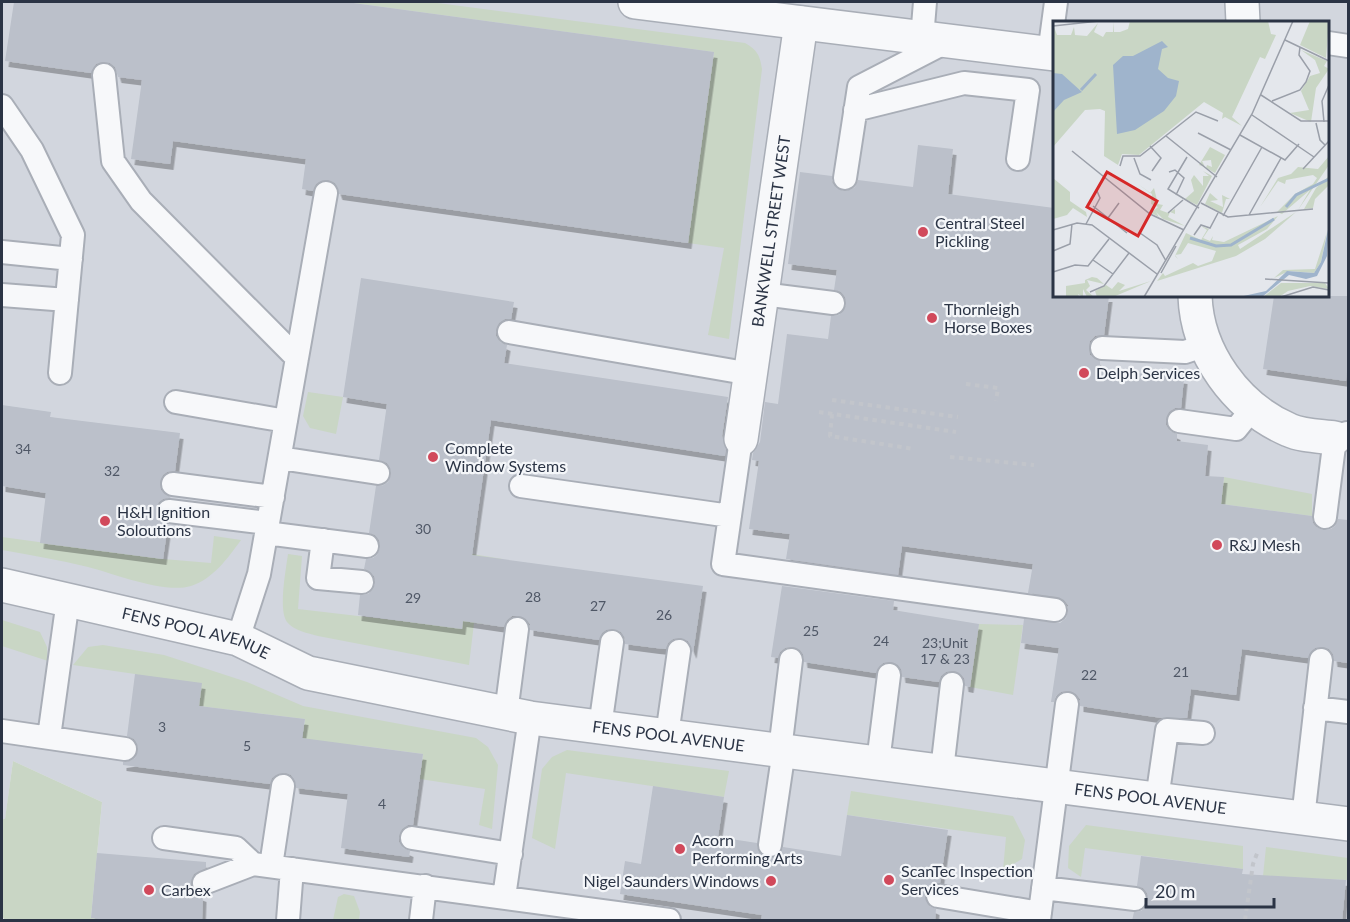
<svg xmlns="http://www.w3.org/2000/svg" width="1350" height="922" font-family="Lato,sans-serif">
<defs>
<filter id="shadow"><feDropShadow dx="3.5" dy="6" stdDeviation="0" flood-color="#0004"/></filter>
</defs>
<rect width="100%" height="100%" fill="#e4e7ec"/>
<path fill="#d2d6de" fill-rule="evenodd" d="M2 2H1348V920H115L91 918 102 802 13 761 5 820 2 819ZM1054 22H1328V296H1054Z"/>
<path fill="#c9d6c5" d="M346 2H430L745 43C757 50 760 55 762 69L729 339 708 335 724 248 688 243 714 52Z
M308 392 343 397 336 434 310 428 303 416Z
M1224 477 1312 494V516L1221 504Z
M214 536 241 540C228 558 213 579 191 586 165 594 115 574 88 567 59 560 30 555 2 550V537L163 559 211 563Z
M288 554 302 556 298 609 461 628 472 554 503 559 494 625 474 623 469 665 318 636C308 633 294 631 287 622 278 610 286 569 288 554Z
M2 620 40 632 47 647 48 661 2 646Z
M979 624 1023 625 1013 695 970 687Z
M103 645 164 655 247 682 303 706 476 738 488 747 498 765 492 829 479 825 485 789 420 779 423 754 356 745 349 793 296 788 305 719 199 706 135 674 73 665 88 647Z
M567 750 729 771 724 797 566 773 555 849 532 838 542 769 552 757Z
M13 761 102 802 91 918 115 920H5L2 916V819H5Z
M851 791 1013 816 1025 840 1022 859 1003 870 1006 837 847 815Z
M1086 825 1243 846V869L1085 848 1081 877 1068 868 1069 846Z
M1266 847 1348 858V880L1263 876Z
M344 894 354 896 360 912 359 920H333L338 897Z"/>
<path fill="#bbc0ca" filter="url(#shadow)" d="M14 2H346L714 52 688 243 339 194 335 183 328 180 321 181 316 184 313 191 302 189 306 159 173 141 170 164 131 159 142 80 118 77 115 67 110 63 103 62 96 64 91 73 5 61Z
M918 145 953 149 948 194 1054 208V296H1109L1104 335 1095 336 1090 341 1089 347 1090 355 1100 361V369L1184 378 1181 408H1175L1169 412 1166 419V425L1170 431 1177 434V441L1208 445 1205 476 1224 477 1221 504 1312 516 1313 523 1316 527 1323 530 1331 529 1335 526 1338 519 1348 520V663L1334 661 1333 654 1329 649 1323 647 1315 648 1311 652 1308 658 1242 649 1236 695 1191 689 1187 718H1162L1080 706V699L1076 694 1068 691 1061 692 1056 696 1054 702H1051L1059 648 1021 643 1024 619 1060 623 1066 618 1068 611V605L1064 600 1057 597 1028 593 1033 564 902 546 898 575 786 559 790 534 749 529 759 461 752 460 753 453 760 442 765 402 778 404 787 334 828 339 831 316 839 315 846 305 845 297 841 292 834 290 837 270 788 264 800 172 832 176V182L836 188 844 191 850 190 855 187 858 180 913 187Z
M361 278 514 302 511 319H505L499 323 496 330V336L500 342 507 345 504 363 728 397 722 436 726 449 725 456 491 420 478 511 472 555 703 586 693 653 688 641 681 638 673 639 668 643 666 649 656 648 625 644V638L621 632 613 629 606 630 602 633 599 640 530 630V624L526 619 518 616H512L507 620 504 627 463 621 462 629 358 615 360 595 368 594 373 589 375 584 374 576 364 569 366 559 373 558 377 555 380 548 379 540 375 535 369 533 376 486H382L388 482 391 474 390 468 387 463 379 460 387 404 343 397Z
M1274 296H1348V361L1346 381 1263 369Z
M2 405 51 412 50 417 180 433 175 471 167 472 163 475 160 482 161 490 171 498 163 499 159 502 156 509 157 517 161 522 168 524 163 559 40 543 46 493 2 486Z
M782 586 894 601 893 610 979 624 970 687 965 686 964 678 960 674 954 671 946 672 941 676 939 682 902 677 901 669 898 665 891 662 883 663 876 673 804 662 803 654 800 650 793 647 785 648 780 652 778 658 771 657Z
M135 674 202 683 199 706 305 719 302 738 423 754 413 825H408L402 829 399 836V842L403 848 410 851 409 857 341 848 348 794 296 788 295 781 291 775 286 773 278 774 272 778 270 784 123 765V762L130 761 135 758 138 750 137 744 134 739 127 736Z
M653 786 724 797 718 837 757 843 758 850 761 855 767 858 775 857 781 853 783 847 841 856 847 815 948 830 940 883H934L928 887 925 894 926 901 929 906 936 909 935 921H761L762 915 620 894 625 861 641 864Z
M97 853 206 862V868L194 874 191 882V887L195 893 203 896 202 921H115L91 918Z
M1141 856 1243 869 1242 874 1346 880 1342 921H1132L1134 912 1141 911 1145 908 1148 901 1147 893 1143 888 1137 886Z"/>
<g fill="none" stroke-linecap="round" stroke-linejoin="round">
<defs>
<path id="service" d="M922 38 925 2
M1328 43 1348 46
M1049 54 1056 2
M104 75 113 161 141 201 297 358
M2 106 32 150 73 235 60 373
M855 110 964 83 1028 90 1018 159
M845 178 859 87 948 41
M2 252 71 259
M762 294 833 303
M2 295 67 300
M509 332 751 374
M1102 348 1185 352 1206 345
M176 402 286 421
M1179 421 1236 429 1253 408
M741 439 723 564 1055 610
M280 458 378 473
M173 484 273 497
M521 486 730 516
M169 511 268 523
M1325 517 1335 438 1347 433
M266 533 367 546
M323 540 318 578 362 582
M238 639 259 574 326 193
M1315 708 1348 712
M506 713 517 629
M600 727 612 642
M2 731 125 749
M667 735 679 651
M49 737 68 600
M780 750 791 660
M878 762 889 675
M942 770 952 684
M1157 799 1167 730 1203 733
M1303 818 1321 660
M164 838 236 848 253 864
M412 838 511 854
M770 845 784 750
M271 866 283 786
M204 883 253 864 669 920
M1043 888 1135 899
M938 896 1040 913
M504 897 530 718
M288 920 292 869
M421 920 425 886
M1039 920 1067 704"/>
<g id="minor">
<path d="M635 2 1054 54"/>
<path d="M1242 2 1243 22"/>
<path d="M1195 296C1197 353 1236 407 1289 430 1302 436 1320 436 1335 438"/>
<path id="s1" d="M741 439 801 23"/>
<path id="s2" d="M2 585 238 639 308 673 530 718 1348 824"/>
</g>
</defs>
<use href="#service" stroke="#a9aeb7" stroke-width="26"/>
<use href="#minor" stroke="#a9aeb7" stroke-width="36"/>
<path stroke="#c2c5cb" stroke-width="4" stroke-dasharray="4.5 4.5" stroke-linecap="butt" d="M966 384 998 388 996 401
M832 400 958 417
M819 412 956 432
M832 414 830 436 914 449
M950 457 1034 465
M1245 920 1253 864 1258 851"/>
<use href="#service" stroke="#f7f8fa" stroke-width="22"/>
<use href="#minor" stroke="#f7f8fa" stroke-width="33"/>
</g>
<g fill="#d1495b" stroke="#f4f6f9" stroke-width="2">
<circle cx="923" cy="232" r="6"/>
<circle cx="932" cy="318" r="6"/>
<circle cx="1084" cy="373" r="6"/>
<circle cx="433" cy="457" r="6"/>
<circle cx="105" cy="521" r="6"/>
<circle cx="1217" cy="545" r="6"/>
<circle cx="680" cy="849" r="6"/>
<circle cx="889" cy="880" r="6"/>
<circle cx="771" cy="881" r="6"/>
<circle cx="149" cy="890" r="6"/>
</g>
<g text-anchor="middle" stroke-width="4.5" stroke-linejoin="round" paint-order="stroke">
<g font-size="14" fill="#4f5766">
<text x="23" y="454">34</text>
<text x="112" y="476">32</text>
<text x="423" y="534">30</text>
<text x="533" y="602">28</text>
<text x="413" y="603">29</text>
<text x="598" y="611">27</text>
<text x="664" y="620">26</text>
<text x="811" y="636">25</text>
<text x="881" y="646">24</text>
<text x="945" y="648">23;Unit<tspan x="945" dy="16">17 &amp; 23</tspan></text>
<text x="1181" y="677">21</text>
<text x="1089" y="680">22</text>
<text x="162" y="732">3</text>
<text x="247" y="751">5</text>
<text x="382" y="809">4</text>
</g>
<g font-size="16" fill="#2b3445" stroke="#f4f6f9" text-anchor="start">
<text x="935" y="229">Central Steel<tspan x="935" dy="18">Pickling</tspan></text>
<text x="944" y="315">Thornleigh<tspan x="944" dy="18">Horse Boxes</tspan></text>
<text x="1096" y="379">Delph Services</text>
<text x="445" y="454">Complete<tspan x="445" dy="18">Window Systems</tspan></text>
<text x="117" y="518">H&amp;H Ignition<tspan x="117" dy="18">Soloutions</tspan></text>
<text x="1229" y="551">R&amp;J Mesh</text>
<text x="692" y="846">Acorn<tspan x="692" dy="18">Performing Arts</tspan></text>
<text x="901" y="877">ScanTec Inspection<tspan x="901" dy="18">Services</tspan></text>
<text x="759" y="887" text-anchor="end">Nigel Saunders Windows</text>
<text x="161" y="896">Carbex</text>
</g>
<g font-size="16" fill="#2b3445" stroke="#f4f6f9">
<text dy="6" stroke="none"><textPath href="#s1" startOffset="210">BANKWELL STREET WEST</textPath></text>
<text dy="6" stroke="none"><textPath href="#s2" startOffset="200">FENS POOL AVENUE</textPath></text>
<text dy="6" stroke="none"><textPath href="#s2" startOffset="686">FENS POOL AVENUE</textPath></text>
<text dy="6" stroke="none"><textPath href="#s2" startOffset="1172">FENS POOL AVENUE</textPath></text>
</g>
</g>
<g transform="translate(1053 21)">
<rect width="276" height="276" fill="#e4e7ec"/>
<path d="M77 0H215L218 13 223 14 212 38 207 36 179 96 189 105 172 96 169 98 170 92 151 81 86 134 69 133 65 144 51 135 52 90 47 88 32 89 0 126 1 6 4 14H18L21 6 22 14 34 15 45 2 41 11 50 16 53 11H60V1L61 11H67L75 8ZM257 0H276L273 37 247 24ZM248 29 274 40 271 45 276 48 263 67 258 101 237 92 256 89 248 70 257 55 267 52 262 39ZM157 126 172 134 162 152 153 147 154 144 159 146 158 139 149 140 152 146 146 144ZM276 135V144L245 189 257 169 229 193 224 191 242 173 260 163 264 157 260 154 233 159 232 163 225 160 207 186 225 157 238 153 245 146 265 148ZM150 150 159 155 144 184 132 178 141 170 138 159 141 154 150 165V155H156ZM276 155V164L262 178 260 187 251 188 263 167ZM0 157 17 171V180L33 191 34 196 20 187 14 194 0 198ZM85 163 97 172 101 167 105 183 110 184 107 189 115 192 122 188V193L117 191 115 196 132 205 110 198 103 191 106 196 98 192 105 186 98 183 99 173ZM157 172 165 179 157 180 170 186 169 174 177 178H173L169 192 152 183ZM243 191 212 218 183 235 104 260 110 252 112 255 140 242 145 245 159 240 163 230 135 222 128 233 122 234 125 238 122 235 133 212 148 219 154 209 148 205 156 208 150 217 157 220 160 215 159 219 171 221 225 195 214 208 185 224 187 228ZM274 211 268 241 261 252 236 250 221 257 230 249 262 248ZM39 256 44 257 51 263 34 259 37 265 33 269 41 276H34L30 268V276L25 273 26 276H13V265L32 262V259ZM98 260 60 276H44L42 270 53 264 59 268 65 261 72 264 66 270ZM228 262H272L276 268 257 265 235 270 226 276H210Z" fill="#c9d6c5"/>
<path d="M109 20 115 26 109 28 105 48 115 57 126 60 123 75 111 90 82 109 64 113 60 44 70 35H80ZM0 52 9 53 29 71 11 79 0 91ZM276 204 274 235 264 255 253 258 236 254 209 276H186L213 270 234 250 261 252 268 241Z" fill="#9fb4cc"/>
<path fill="none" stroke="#9fb4cc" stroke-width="3" d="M28 69 43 53M233 186 243 174 276 158M137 217 163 225 178 224 221 198"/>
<path fill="none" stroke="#9a9fa9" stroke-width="1.5" d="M0 5 46 0M232 19 276 40M208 74 248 100H276M219 80 247 69 253 61 257 50 246 34 247 26M199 94 261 136M271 101 269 80 276 64M263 102 267 119 272 124M145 112 178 129M187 114 232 139 246 123M113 115 164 156M97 125 108 137 99 150M19 130 97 193 131 209M134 136 115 168 146 187M81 137 87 153 98 159M67 145 70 135H87L143 91 165 100M250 148 276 120M116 151 122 149 131 157 123 174M148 182 175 196 260 188M40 185 74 212M115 192 130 179M196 194 228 137M170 195 209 126M55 197 66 182M33 203 47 177 44 170M0 209 24 202 39 204 104 253M87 212 104 224 113 240M141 214 148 204 157 207 165 192M0 230 17 223 19 203M40 239 60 253M0 251 22 244 35 245 56 218M108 252 123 225M212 258 276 262M37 271 51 265 76 232M91 276 199 93 240 0M228 276 260 266 276 269"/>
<path fill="#d62828" fill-opacity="0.15" stroke="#d62828" stroke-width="3" d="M54 151 104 180 85 215 34 186Z"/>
<rect width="276" height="276" fill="none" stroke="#2b3445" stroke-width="3"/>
</g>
<rect width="1350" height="922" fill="none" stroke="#2b3445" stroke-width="6"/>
<path d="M1146 898v9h128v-9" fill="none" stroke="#2b3445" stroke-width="3"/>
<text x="1155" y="898" font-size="18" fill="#2b3445" stroke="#f4f6f9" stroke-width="4.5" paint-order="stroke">20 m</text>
</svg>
